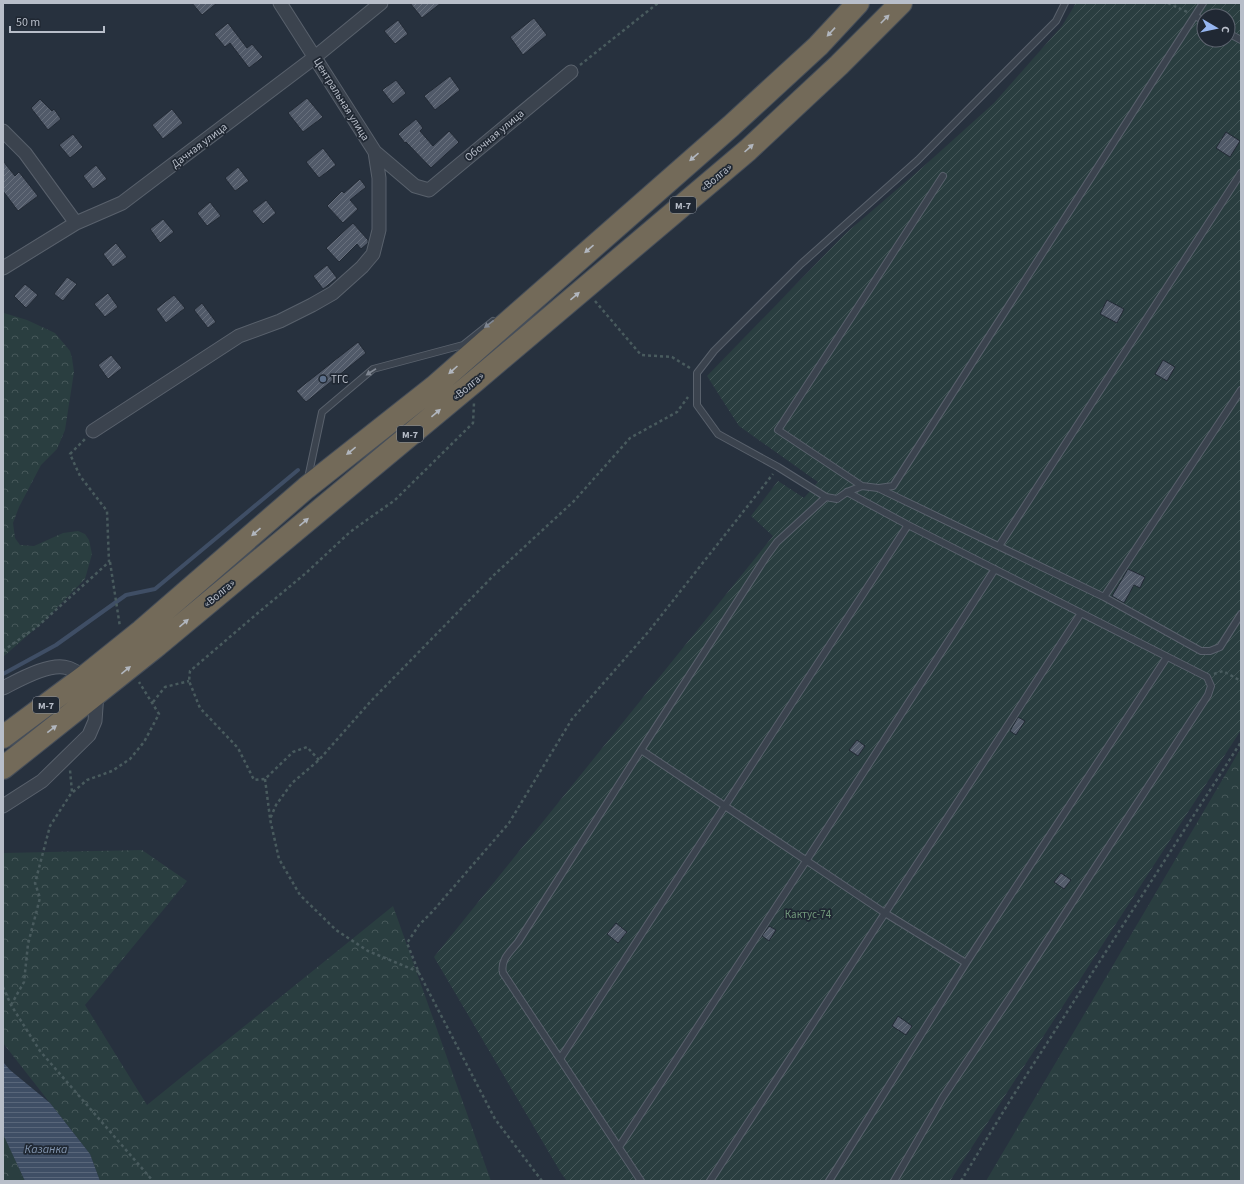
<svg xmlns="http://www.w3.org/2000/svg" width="1244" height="1184" font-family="'Source Sans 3',sans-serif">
<defs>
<pattern id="forest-crowns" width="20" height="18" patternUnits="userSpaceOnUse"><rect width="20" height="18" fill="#2a3e40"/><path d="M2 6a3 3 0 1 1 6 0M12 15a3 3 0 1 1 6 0" fill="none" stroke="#47585a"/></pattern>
<pattern id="garden-furrows" width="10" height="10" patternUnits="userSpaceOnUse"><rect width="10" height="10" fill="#2a3e40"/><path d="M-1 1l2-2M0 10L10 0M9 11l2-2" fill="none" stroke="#47585a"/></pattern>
<pattern id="water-rules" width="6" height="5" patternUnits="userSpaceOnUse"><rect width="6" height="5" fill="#3f4e65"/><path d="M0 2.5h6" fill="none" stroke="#59667a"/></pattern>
<pattern id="building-hatch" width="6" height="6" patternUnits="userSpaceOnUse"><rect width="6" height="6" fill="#515a69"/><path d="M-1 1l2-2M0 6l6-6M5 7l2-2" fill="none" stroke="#68707d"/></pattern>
</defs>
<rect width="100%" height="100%" fill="#27313e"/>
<path fill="url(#forest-crowns)" d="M4 313 27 320 55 333 70 351 72 358 74 372 65 430 57 449 41 465 19 507 13 523 15 538 20 545 34 546 63 533 78 531 85 534 89 540 92 554 85 579 45 620 3 657V314Z
M1241 748V1181H986Z
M142 850 187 881 85 1005 147 1105 393 906 491 1181H100L90 1154 3 1043V853Z
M3 1134 4 1135 25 1181H3Z"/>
<path fill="url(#garden-furrows)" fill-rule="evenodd" d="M1076 3H1241V730L950 1181H567L561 1173 434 957 773 536 751 516 778 481 804 498 818 482 739 426 707 376 845 234 923 167 994 103 1062 26ZM1204 16H1228V40H1204Z"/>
<path fill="url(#water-rules)" d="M3 1062 10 1070 50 1103 90 1154 100 1181H25L3 1134Z"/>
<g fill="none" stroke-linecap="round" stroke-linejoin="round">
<path stroke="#3f4e65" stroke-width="4" d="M3 674 56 645 126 595 155 589 298 470"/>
</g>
<path fill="url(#building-hatch)" stroke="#222a35" d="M192 3H217L202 15Z
M410 3H441L422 18Z
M534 18 547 35 523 55 510 37Z
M398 20 408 34 395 44 384 31Z
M228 23 247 48 252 44 263 57 249 68 230 43 225 47 214 34Z
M450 76 460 90 435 110 424 96Z
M396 80 406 93 393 104 382 90Z
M307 98 323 117 303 132 288 113Z
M40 99 52 111 54 109 61 119 48 130 31 108Z
M172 109 183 123 163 139 152 125Z
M416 119 423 128 420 131 433 146 449 131 459 142 431 168 406 142 405 143 398 134Z
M1226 132 1240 141 1230 157 1216 148Z
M73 134 83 147 70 158 59 145Z
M323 148 336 165 319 178 306 162Z
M3 161 15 176 19 172 38 196 18 211 3 191Z
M96 165 107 179 93 189 83 176Z
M238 167 249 181 235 191 225 178Z
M360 179 366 187 350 200 358 209 343 223 327 206 342 191 344 193Z
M266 200 276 213 263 224 252 211Z
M210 202 221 216 207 226 197 213Z
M163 219 174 232 160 243 150 229Z
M353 223 368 240V243L361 249 357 244 339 262 326 248Z
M116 243 127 257 113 267 103 254Z
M327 265 337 278 323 289 313 276Z
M67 277 77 284 63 301 54 294Z
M25 284 38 295 26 308 14 296Z
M108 293 118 307 105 317 94 304Z
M174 295 185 308 166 323 156 309Z
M1107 300 1124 309 1117 323 1100 314Z
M202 303 216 322 208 328 194 310Z
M358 342 366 353 306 402 296 391Z
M111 355 122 368 108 379 98 365Z
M1163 360 1175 367 1167 381 1155 374Z
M1128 569 1145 577 1140 588 1134 585 1124 603 1112 596Z
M1018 717 1025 721 1016 735 1010 731Z
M857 740 865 746 858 756 849 750Z
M1061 873 1071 880 1064 889 1054 882Z
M616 923 627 932 618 943 607 934Z
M769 926 776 930 769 941 762 936Z
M898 1016 912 1026 906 1035 892 1026Z"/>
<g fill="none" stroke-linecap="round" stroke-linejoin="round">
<defs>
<path id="lane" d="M1065 3 1056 21 918 160 801 264 714 351 697 373V405L718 434 778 467 826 497 837 499 847 492 862 486 878 488 1104 597 1201 651H1210L1220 647 1241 614
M1195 16 1204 21
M1228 33 1241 40
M308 478 322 412 373 369 463 345 493 321
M862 486 778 430 943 176
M879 488 893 486 1203 3
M847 492 908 525 1207 677 1211 686 1208 695 1011 996 943 1097 894 1181
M999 546 1241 173
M1104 597 1241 390
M641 750 885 913 966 963
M560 1059 908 525
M619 1147 806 861 995 569
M641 1181 503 973C500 960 510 952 518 942L641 750 766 557 777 542 826 497
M710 1181 1081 613
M829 1181 966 963 1167 657"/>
<path id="street" d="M280 3 375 152 415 186 429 190 571 72
M3 131 25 153 76 223
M3 268 76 223 122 203 315 57 381 3
M93 431 239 336 280 321 312 305 333 293 362 267 373 254 379 230V178L375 152
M3 688C19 680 50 662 68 668 74 670 80 674 85 676
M3 806 42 781 89 735 95 721 97 693"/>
<path id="highway" d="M3 737 85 676 141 631 306 488 434 387 731 126 818 46 858 3
M3 768 154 648 475 381 748 150 839 65 901 3"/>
</defs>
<use href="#lane" stroke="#59616c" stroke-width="8"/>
<use href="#street" stroke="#59616c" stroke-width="15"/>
<use href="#highway" stroke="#464e59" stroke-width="24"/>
<path stroke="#495b5e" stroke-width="2.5" stroke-dasharray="3 3" stroke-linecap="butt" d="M1168 3 1187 12
M580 65 658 3
M595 301 641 355 672 357 690 368
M110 562 120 627
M3 651 38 626 109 562 107 511 80 476 70 454 85 439
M1214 674 1223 671 1241 681
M153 702 165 687 189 681
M319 760 307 747 293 752 265 779 254 780 238 748 200 708 189 681 190 671 259 612 306 573 350 532 395 500 473 423 474 403
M265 779 270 818
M73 792 87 780 112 771 130 759 144 742 159 714 139 682
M419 972 368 951 336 930 300 895 279 859 270 819 276 805 292 783 319 760 371 701 495 574 574 501 630 438 677 412 688 397
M3 987 11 1005 40 1051 153 1181
M11 1005 24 982 28 944 40 898 35 883 50 826 72 792 70 770
M542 1181 495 1119 419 973 407 943 419 925 432 912 509 823 572 719 649 631 773 474
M961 1181 1011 1099 1241 742"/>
<use href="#lane" stroke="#3b434e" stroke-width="6"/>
<use href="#street" stroke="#3b434e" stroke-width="13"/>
<use href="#highway" stroke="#736a59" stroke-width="22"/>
</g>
<defs><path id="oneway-solid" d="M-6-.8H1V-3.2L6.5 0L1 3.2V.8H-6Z"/></defs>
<g fill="#b1b6be">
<use href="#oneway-solid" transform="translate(885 19) rotate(-45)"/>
<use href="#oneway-solid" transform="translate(831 32) rotate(133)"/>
<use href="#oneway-solid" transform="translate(749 148) rotate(-42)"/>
<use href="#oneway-solid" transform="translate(694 157) rotate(139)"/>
<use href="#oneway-solid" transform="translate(589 249) rotate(139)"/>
<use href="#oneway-solid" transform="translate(575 296) rotate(-40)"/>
<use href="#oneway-solid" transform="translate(453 370) rotate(138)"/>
<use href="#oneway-solid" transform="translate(436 413) rotate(-40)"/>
<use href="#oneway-solid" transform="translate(351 451) rotate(141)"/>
<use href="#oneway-solid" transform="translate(304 522) rotate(-40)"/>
<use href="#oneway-solid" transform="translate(256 532) rotate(139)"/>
<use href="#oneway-solid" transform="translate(184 623) rotate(-40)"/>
<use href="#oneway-solid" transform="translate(126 670) rotate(-39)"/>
<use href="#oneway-solid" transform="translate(52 729) rotate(-38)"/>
</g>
<g fill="#808792">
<use href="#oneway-solid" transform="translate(489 324) rotate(142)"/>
<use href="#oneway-solid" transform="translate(371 372) rotate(147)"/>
</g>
<circle fill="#5c6f8a" stroke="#202833" stroke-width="1.5" cx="323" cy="379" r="4"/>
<g text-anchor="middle" stroke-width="3.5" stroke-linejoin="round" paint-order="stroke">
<g fill="#202833" stroke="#8a919c" stroke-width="1">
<rect x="670" y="197" width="26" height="16" rx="3"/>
<rect x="397" y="426" width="26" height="16" rx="3"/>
<rect x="33" y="697" width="26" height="16" rx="3"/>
</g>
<g font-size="10" font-weight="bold" fill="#b8bec9">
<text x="683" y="209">М-7</text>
<text x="410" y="438">М-7</text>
<text x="46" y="709">М-7</text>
</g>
<g font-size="11" fill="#b8bec9" stroke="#202833">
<text transform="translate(342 99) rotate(58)" y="4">Центральная улица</text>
<text transform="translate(494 135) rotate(-40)" y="4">Обочная улица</text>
<text transform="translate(199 145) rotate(-37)" y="4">Дачная улица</text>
<text transform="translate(716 177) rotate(-40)" y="4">«Волга»</text>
<text transform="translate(468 386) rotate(-40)" y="4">«Волга»</text>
<text transform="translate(219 593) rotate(-40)" y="4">«Волга»</text>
</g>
<g font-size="11" fill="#b8bec9" stroke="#202833" text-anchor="start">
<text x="331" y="383">ТГС</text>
</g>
<g font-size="11" fill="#71987b" stroke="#202833">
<text x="808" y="918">Кактус-74</text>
</g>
<g font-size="12" font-style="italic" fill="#8294ae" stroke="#202833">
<text x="46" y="1153">Казанка</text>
</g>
</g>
<rect width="1244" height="1184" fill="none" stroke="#b8bec9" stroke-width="8"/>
<g transform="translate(1216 28) rotate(99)"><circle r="19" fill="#202833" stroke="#5d646f"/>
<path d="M0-3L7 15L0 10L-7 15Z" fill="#96b6f0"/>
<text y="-6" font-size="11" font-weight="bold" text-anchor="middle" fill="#b8bec9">С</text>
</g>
<path d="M10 26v6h94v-6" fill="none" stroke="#b8bec9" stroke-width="2"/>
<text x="16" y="26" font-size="12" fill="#b8bec9" stroke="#202833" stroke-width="3" paint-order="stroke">50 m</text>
</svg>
